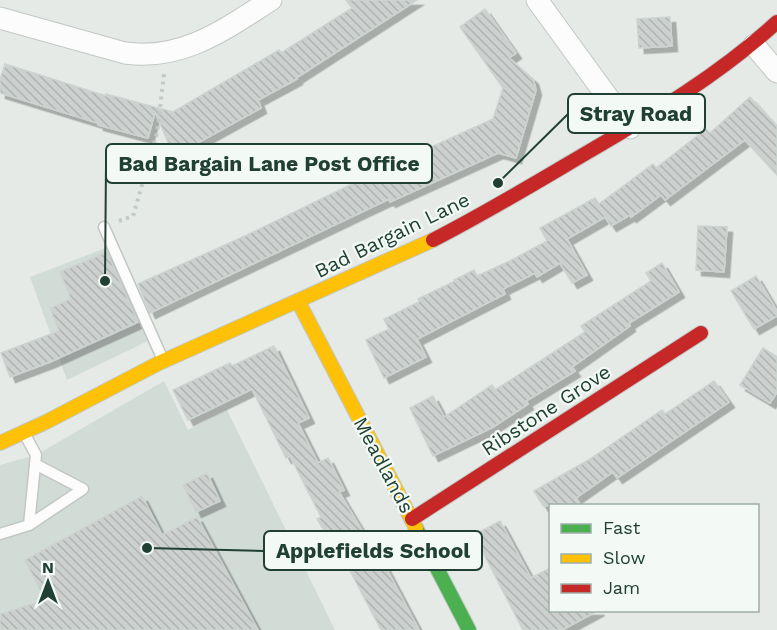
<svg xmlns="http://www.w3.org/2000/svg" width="777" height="630" font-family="'Work Sans',sans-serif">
<defs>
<pattern id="building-back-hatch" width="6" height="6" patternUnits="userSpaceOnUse" patternTransform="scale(1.5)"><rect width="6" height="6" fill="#ccd1cf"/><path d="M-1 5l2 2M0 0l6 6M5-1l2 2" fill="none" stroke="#afb4b2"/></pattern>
<filter id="shadow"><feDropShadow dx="5.5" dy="5.5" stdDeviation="0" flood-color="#0004"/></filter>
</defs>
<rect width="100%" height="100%" fill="#e5eae7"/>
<path fill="#d2dcd7" d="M108 247 150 340 67 380 30 277Z
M164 381 188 430 227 410 335 630H0V465L36 455Z"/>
<path fill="url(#building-back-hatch)" stroke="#cdd3d0" stroke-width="1.5" filter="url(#shadow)" d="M346 0H417L296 78 297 79 258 100 261 108 174 156 155 112 148 138 98 125V123L0 93V80L5 64 106 96V94L173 112 279 50 281 53 352 8Z
M485 9 516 53 509 58 533 79 536 90 516 158 498 153 390 202 389 199 150 313 138 284 245 236 356 182 357 184 432 149 431 147 493 119 503 88 460 27Z
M670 17 672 46 639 48 637 19Z
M750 97 777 127V175L745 140 665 200 661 195 631 217 630 215 611 226 605 217 567 239 587 275 572 283 560 263 537 277 535 273 503 289 505 294 417 339 426 357 384 378 366 340 389 329 384 319 419 302 418 299 455 281 454 280 474 270 477 276 510 261 547 241 540 228 595 198 599 204 653 164 656 168 706 129 710 133Z
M698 226 727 227 724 272 696 270Z
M107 252 138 322 50 362 10 377 1 353 59 331 50 308 71 299 60 272Z
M662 263 679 292 629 323 630 326 572 367 575 371 526 401 528 404 493 427 433 456 410 408 433 396 444 417 492 385 495 390 585 332 581 326 651 281 646 273Z
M756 276 777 311V316L754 329 731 291Z
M274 346 309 418 298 423 318 463 328 458 344 490 339 492 384 567 385 566 419 630H381L345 561 343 562 317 519 321 517 290 456 286 458 252 389 188 420 173 390 230 363 232 366Z
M763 348 777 357V392L770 403 740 385Z
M714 381 729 402 617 478 613 472 576 498 581 506H543L534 491 590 459 662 410 665 414Z
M207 473 220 501 196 512 183 485Z
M142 496 162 535 197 517 258 630H0V614L45 600 25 560Z
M500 521 531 578 550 568V610H599L562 630H523L474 535Z"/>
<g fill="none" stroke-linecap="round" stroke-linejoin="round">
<defs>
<path id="lane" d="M104 227 163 360
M29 525 83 489 35 464
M0 534 29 525 36 455 24 433"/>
<path id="street" d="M537 0 630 128
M0 18 125 53C183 61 225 29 271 0
M754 45 777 72"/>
<path id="fast" d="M416 528 469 630"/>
<path id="slow" d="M298 301 416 528
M0 443 46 422 159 363 433 240"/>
<path id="jam" d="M433 240C486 213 537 182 588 152 655 113 720 74 777 22
M412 519 701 333"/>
</defs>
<use href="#lane" stroke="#c2c7c4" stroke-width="13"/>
<use href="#street" stroke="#c2c7c4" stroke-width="23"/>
<use href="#fast" stroke="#c0c8c4" stroke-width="16"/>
<use href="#slow" stroke="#c0c8c4" stroke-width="16"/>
<use href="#jam" stroke="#c0c8c4" stroke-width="16"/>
<path stroke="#c1cac5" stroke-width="4" stroke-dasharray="3 4.5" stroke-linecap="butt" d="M119 221 133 216 157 133 164 74"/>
<use href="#lane" stroke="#fbfcfb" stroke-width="10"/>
<use href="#street" stroke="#fbfcfb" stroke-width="21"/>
<use href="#fast" stroke="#4caf50" stroke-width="14"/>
<use href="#slow" stroke="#ffc107" stroke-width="14"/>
<use href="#jam" stroke="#c62828" stroke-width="14"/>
</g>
<g text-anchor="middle" stroke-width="4.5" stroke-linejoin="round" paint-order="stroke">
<g font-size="20" fill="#204034" stroke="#f3f9f5">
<text transform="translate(392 235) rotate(-26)" y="7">Bad Bargain Lane</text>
<text transform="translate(546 410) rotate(-33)" y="7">Ribstone Grove</text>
<text transform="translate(384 465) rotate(62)" y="7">Meadlands</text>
</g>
</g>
<path fill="none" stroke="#204034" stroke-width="2" d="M498 183L568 114M105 281L106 164M147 548L264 551"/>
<g fill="#204034" stroke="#f3f9f5" stroke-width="2">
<circle cx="498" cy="183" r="6"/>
<circle cx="105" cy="281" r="6"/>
<circle cx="147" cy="548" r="6"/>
</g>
<g fill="#f3f9f5" stroke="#204034" stroke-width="2">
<rect x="568" y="94" width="137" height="39" rx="6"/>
<rect x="106" y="144" width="326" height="39" rx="6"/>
<rect x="264" y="531" width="218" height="39" rx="6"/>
</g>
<g font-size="21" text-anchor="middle" font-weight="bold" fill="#204034">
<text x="636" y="121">Stray Road</text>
<text x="269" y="171">Bad Bargain Lane Post Office</text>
<text x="373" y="558">Applefields School</text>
</g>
<rect x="549" y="504" width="210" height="108" fill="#f3f9f5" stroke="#9fafa8" stroke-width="1.5"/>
<rect x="561" y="524" width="30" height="9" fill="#4caf50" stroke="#9fafa8" stroke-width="1.5"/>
<text x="603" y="534" font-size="18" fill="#204034">Fast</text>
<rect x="561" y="554" width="30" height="9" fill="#ffc107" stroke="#9fafa8" stroke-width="1.5"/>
<text x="603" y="564" font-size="18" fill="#204034">Slow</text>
<rect x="561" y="584" width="30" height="9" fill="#c62828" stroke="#9fafa8" stroke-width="1.5"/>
<text x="603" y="594" font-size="18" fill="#204034">Jam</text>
<g transform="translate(48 582)" stroke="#f3f9f5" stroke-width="4.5" paint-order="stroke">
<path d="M0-4.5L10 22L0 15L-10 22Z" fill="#204034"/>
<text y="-9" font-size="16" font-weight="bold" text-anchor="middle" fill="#204034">N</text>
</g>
</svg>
